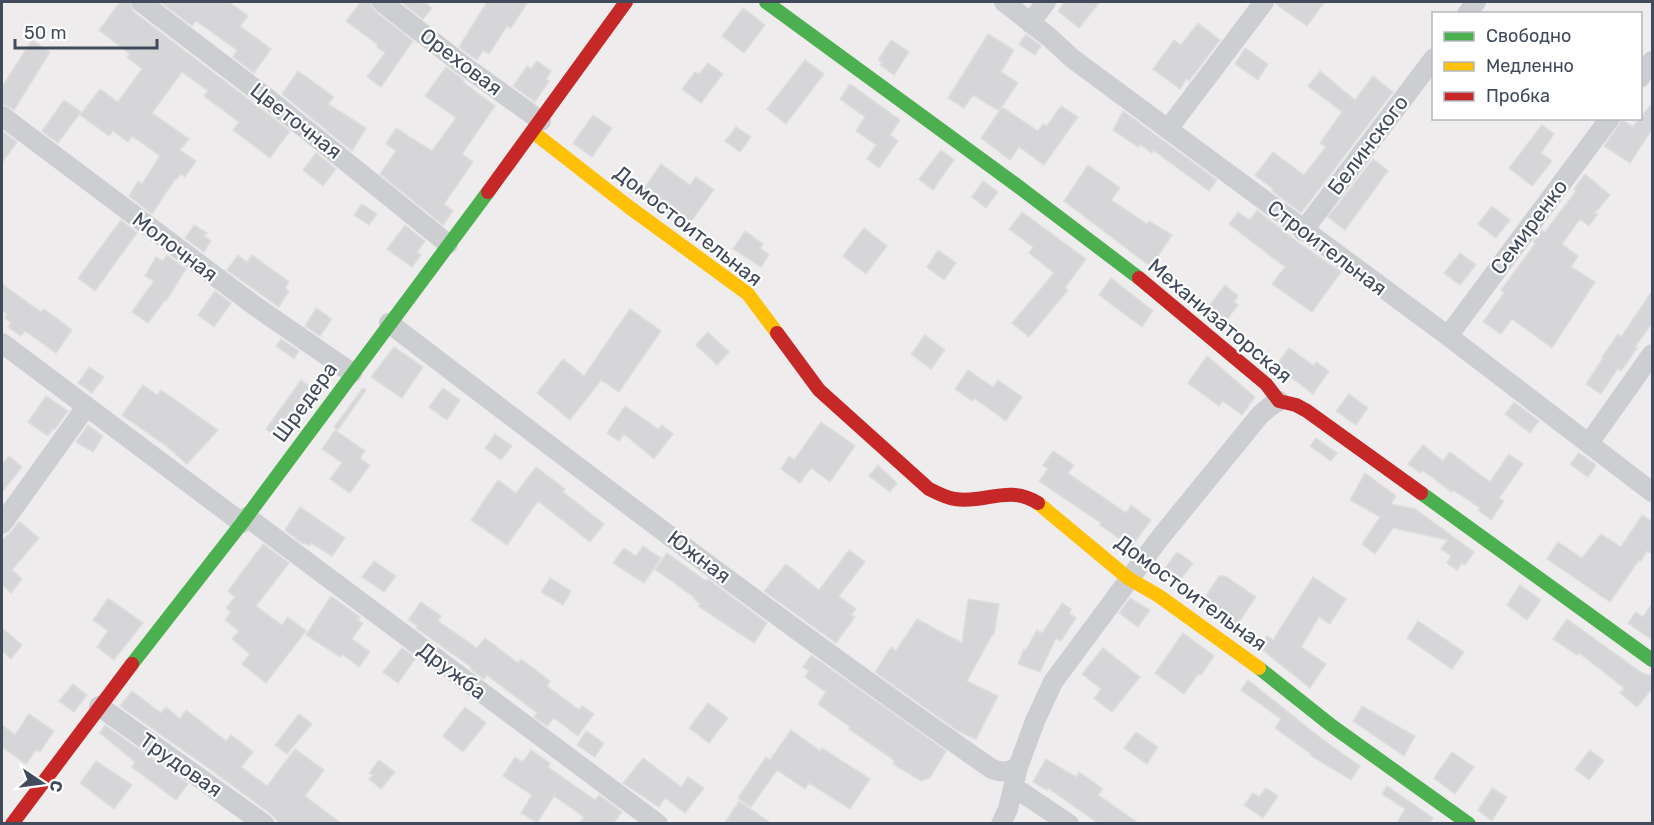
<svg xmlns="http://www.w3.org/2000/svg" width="1654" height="825" font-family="Rubik,sans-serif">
<rect width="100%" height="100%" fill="#eeecec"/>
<path fill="#d6d5d8" stroke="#dededf" stroke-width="1.5" d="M120 2H129L134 12 290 131 270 158 233 130 239 122 204 96 208 91 182 72 152 113 189 139 180 150 196 161 185 177 181 174 177 179 176 178 152 214 129 196 138 181 142 184 160 156 132 136 128 142 113 131 109 136 80 115 100 89 118 102 142 69 127 57 130 54 99 30Z
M160 2H229L248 16 240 26 271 49 254 73 233 57 237 50 196 21 192 26Z
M361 2H370L375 11 413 41 381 87 367 77 385 53 377 47 378 45 346 21Z
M401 2H424L432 8 423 19Z
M487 2H528L511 28 507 26 489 54 483 50 477 60 459 47Z
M1065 2H1100L1079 28 1058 11Z
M1276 2H1325L1307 26 1276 4Z
M743 8 765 25 744 53 722 36Z
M1198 23 1220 40 1189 81 1186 79 1180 89 1153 69 1174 40 1181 45Z
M988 34 1014 50 1001 72 1018 83 999 111 973 95 964 108 948 98Z
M1026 34 1041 46 1035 55 1019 44Z
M32 40 50 52 14 110 2 104V87Z
M891 40 909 52 894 75 880 65 882 62 878 60Z
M1245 48 1268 64 1258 80 1235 64Z
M805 60 824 74 786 124 767 109Z
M537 61 551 71 546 79 549 81 535 102 513 86 527 66 531 69Z
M708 63 723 74 701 103 682 89 695 72 699 74Z
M446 67 464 80 463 82 495 106 462 154 473 162 444 204 453 211 443 225 380 174 396 151 386 144 396 128 432 151 456 118 425 96Z
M298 71 334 97 328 104 366 128 352 151 282 94Z
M1320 71 1355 100 1373 76 1393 92 1301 213 1272 191 1273 189 1255 175 1273 152 1304 175 1326 147 1320 143 1342 112 1308 86Z
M850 84 900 120 890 135 898 141 879 168 867 159 876 145 856 131 865 117 840 99Z
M64 100 81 112 58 143 42 131Z
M1653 102V128L1630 163 1604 146 1622 120 1633 127Z
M1061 106 1078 117 1044 165 1019 147 1010 160 981 138 1002 107 1038 131 1043 124 1047 126Z
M1123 111 1217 180 1209 191 1153 150 1152 153 1140 144 1138 147 1113 130Z
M593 115 612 128 592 157 573 143Z
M1542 125 1554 134 1541 153 1552 161 1532 186 1509 168Z
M736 127 751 137 740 152 725 141Z
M2 131 17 142 2 163Z
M941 150 954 160 933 190 919 179Z
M316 153 336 169 323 186 303 170Z
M1373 159 1388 171 1345 230 1328 217Z
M661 164 690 185 696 177 714 190 686 228 640 194Z
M1088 165 1120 188 1111 200 1147 224 1149 221 1172 235 1151 267 1064 201Z
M1585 174 1610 195 1595 213 1598 214 1589 226 1580 219 1562 244 1578 256 1571 267 1595 282 1552 348 1512 319 1501 334 1483 322 1504 293 1501 290 1535 244 1533 242 1542 230 1545 232 1576 191 1574 189Z
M983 181 998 192 986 208 972 197Z
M362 204 377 214 369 225 354 215Z
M1492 206 1510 220 1496 238 1478 224Z
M1257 210 1296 241 1341 272 1312 312 1272 284 1285 267 1229 224 1238 212 1250 220Z
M1022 212 1086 259 1065 288 1068 290 1029 337 1012 323 1054 273 1029 253 1033 247 1009 229Z
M121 220 137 233 95 291 78 278Z
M194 225 207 233 204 236 211 241 204 252 185 238Z
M405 225 425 241 417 252 421 255 412 267 387 249Z
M864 228 887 246 866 274 843 256Z
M745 231 763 244 760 248 769 255 761 267 733 249Z
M938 250 956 263 944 280 927 267Z
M1460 253 1476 265 1460 285 1444 273Z
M167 255 186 269 166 301 165 300 148 323 132 312 154 281 145 276 156 257 163 261Z
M238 255 247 262 252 255 289 282 285 288 289 291 279 307 227 270Z
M1111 278 1153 311 1142 327 1099 295Z
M2 284 41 312 44 309 72 330 56 353 25 331 21 336 8 327 11 323 5 318 7 314 2 310Z
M1225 285 1238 296 1234 302 1238 305 1222 326 1206 310Z
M1653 290V322L1635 347 1637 348 1621 371 1618 368 1601 394 1586 384 1603 358 1602 357 1618 334 1621 337Z
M215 291 231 303 214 327 198 315Z
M316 308 332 319 320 336 305 326Z
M630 309 661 331 619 392 601 380 570 420 537 393 563 359 584 376Z
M708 332 729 352 717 365 696 345Z
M925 335 945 350 931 369 911 354Z
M281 339 299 351 294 359 276 346Z
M394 347 423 367 402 398 371 377Z
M1289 348 1314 366 1316 362 1329 371 1313 394 1276 366Z
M1207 356 1255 397 1242 415 1223 401 1219 406 1188 383Z
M89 367 104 377 92 393 78 383Z
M968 370 993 387 998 380 1022 397 1006 421 974 398 972 401 955 389Z
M301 380 318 393 282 441 266 429Z
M143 385 157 395 161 390 218 430 187 464 165 445 122 415Z
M363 388 366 390 338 430 334 427Z
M443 388 460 400 447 420 429 407Z
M1349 394 1368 408 1356 425 1336 411Z
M46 396 68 411 55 429 53 428 48 436 28 422Z
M1514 402 1539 421 1530 433 1505 414Z
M625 406 658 429 662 425 673 434 654 459 624 434 619 441 607 433Z
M821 422 855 446 830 482 811 468 800 483 781 469 789 456 794 460Z
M88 425 103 436 93 452 76 442Z
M335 430 365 451 360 458 370 465 350 493 330 479 342 463 322 449Z
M495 434 512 446 501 460 485 448Z
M1316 438 1337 453 1331 461 1310 446Z
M1423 445 1443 461 1450 452 1490 482 1509 454 1523 464 1499 498 1504 501 1491 520 1478 510 1480 508 1453 490 1452 492 1422 470 1421 473 1408 464Z
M1053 451 1074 465 1068 473 1126 513 1131 505 1151 520 1131 547 1100 525 1101 523 1039 481 1048 469 1043 465Z
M1579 453 1596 465 1588 477 1570 464Z
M9 456 22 467 2 492V465Z
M878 465 897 483 890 492 869 476Z
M536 467 565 489 563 492 604 524 590 542 538 501 507 545 471 520 498 480 516 493Z
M1365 473 1396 496 1391 504 1415 509 1474 552 1465 565 1462 563 1457 570 1447 563 1451 556 1441 549 1447 540 1393 528 1375 554 1362 544 1380 517 1350 500Z
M300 507 345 538 332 556 311 543 310 546 304 543 303 544 285 530Z
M1642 515 1653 522V554L1647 551 1641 561 1639 560 1610 602 1547 559 1558 542 1582 558 1601 534 1621 547Z
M19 521 39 538 12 570 22 579 11 593 2 585V540L12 531Z
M263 544 289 563 256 606 282 625 288 617 306 631 266 683 242 664 250 654 232 639 239 631 225 620 231 612 226 608 235 597 228 591Z
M643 546 661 558 644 583 613 563 624 548 636 556Z
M849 550 865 562 839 596 856 609 851 615 855 617 836 643 764 591 786 564 819 590Z
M1177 552 1193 563 1181 579 1165 568Z
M667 553 706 581 708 579 767 623 754 643 698 606 700 604 694 599 695 598 655 569Z
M374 561 396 576 384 592 362 577Z
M1219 576H1225L1256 597 1234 629 1200 605Z
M1313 577 1346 599 1330 624 1319 617 1301 647 1326 664 1310 688 1260 648 1267 636 1273 640Z
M550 578 571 591 563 605 541 592Z
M1520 585 1541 600 1527 620 1507 605Z
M331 596 360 617 358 620 363 623 352 639 370 652 359 667 342 654 340 657 306 635Z
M108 598 143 623 114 660 97 647 108 631 93 620Z
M1130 598 1150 610 1138 627 1119 613Z
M968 599 999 604 994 635H992L967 681 998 696 976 739 958 731 875 672 891 647 896 651 917 619 962 643Z
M421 602 441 616 438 621 477 648 485 638 518 663 521 659 550 681 547 686 579 710 582 706 594 714 578 736 554 718 547 726 534 717 537 713 487 675 484 679 470 669 471 667 416 628 418 626 408 620Z
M1653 602V640H1652L1628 623 1636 612 1643 617Z
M1062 603 1071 609 1069 613 1076 618 1061 641 1056 638 1040 672 1018 664 1024 649 1026 650 1037 630 1042 633Z
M1567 619 1642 673 1653 676V688L1637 707 1620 693 1624 688 1579 653 1577 655 1553 639Z
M1418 621 1464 652 1452 669 1407 638Z
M2 628 22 645 11 659 2 651Z
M1183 633 1214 656 1201 675 1198 674 1184 694 1155 673Z
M402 648 416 658 398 683 383 672Z
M1103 648 1140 677 1112 712 1094 698 1101 689 1082 674Z
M811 655 946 751 930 778 921 781 893 764 895 761 849 729 850 727 818 704 826 692 805 677 809 671 803 667Z
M1248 680 1322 739 1360 766 1351 780 1310 755 1311 754 1275 728 1281 719 1241 690Z
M73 684 87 695 74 712 59 701Z
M132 691 161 713 166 707 180 719 186 710 226 741 231 735 253 752 241 767 267 786 295 749 324 770 305 796 342 824H280L271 814 203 764 120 706Z
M708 703 728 718 709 743 689 728Z
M1362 706 1415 736 1404 756 1353 721Z
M465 707 486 723 463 752 443 736Z
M29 714 54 731 40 752 36 750 26 764 2 747V725L15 735Z
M299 714 312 724 287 754 275 745Z
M105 725 188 784 176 800 132 767 135 762 100 733Z
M791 730 820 751 822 748 870 779 850 809 809 783 805 789 777 770 751 807 738 798 766 757 770 760Z
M586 731 604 743 595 757 577 745Z
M1136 732 1158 747 1147 764 1124 748Z
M531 750 550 763 548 767 595 800 599 795 622 812 613 824H579L584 817 554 796 537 823 521 813 532 795 503 776 515 757 523 762Z
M1590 750 1604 761 1589 780 1575 769Z
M1452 752 1474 767 1455 794 1434 778Z
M643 758 681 787 688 777 704 788 685 813 665 798 659 807 623 783Z
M1046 759 1076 777 1079 772 1103 789 1098 795 1140 824H1099L1048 788 1047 790 1033 782Z
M379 760 395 772 381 789 369 779 373 775 369 773Z
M96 761 132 785 114 809 80 783Z
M1387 786 1433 818 1429 824H1396L1405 809 1382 794Z
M1266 788 1278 796 1263 818 1244 805 1253 793 1259 797Z
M1492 788 1507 797 1492 821 1478 810Z
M739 801 772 824H724Z"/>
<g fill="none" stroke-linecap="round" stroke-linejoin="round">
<path stroke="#ccced2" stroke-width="20" d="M141 2 271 101 448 244
M382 2 463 65 541 121
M1004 2 1049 37 1073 59 1448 336 1652 492
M1467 14 1476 2
M1030 23 1046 2
M1640 78 1652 61
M2 116 255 306 352 373
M1168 129 1264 2
M1303 231 1434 58
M389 323C588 475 787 627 992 769 1003 773 1008 772 1018 767
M1448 336 1610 118
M2 343 242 523
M1589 443 1652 354
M247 517 658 824
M2 524 86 407
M99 706 264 824
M1014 787 1069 824
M1001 824 1008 809 1018 767 1035 721 1053 682 1159 539 1260 415 1272 405 1279 401"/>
<path stroke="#4caf50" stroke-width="14" d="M766 2 1015 184 1139 278
M1421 493 1652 660
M132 664 242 523 488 192
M1259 668 1332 726 1469 824"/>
<path stroke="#ffc107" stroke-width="14" d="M533 132 629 207 748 294 777 333
M1038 503 1128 578 1159 596 1259 668"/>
<path stroke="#c62828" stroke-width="14" d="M488 192 626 2
M1139 278 1266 384 1279 401 1296 405 1307 411 1421 493
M777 333 819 390 929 489C937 493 946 498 955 499 986 504 1007 484 1038 503
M12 824 132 664"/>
</g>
<g text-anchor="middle" stroke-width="4.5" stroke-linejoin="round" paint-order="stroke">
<g font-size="21" fill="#424b5b" stroke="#fff">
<text transform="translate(461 62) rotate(37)" y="7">Ореховая</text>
<text transform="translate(296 121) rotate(38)" y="7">Цветочная</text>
<text transform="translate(1368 145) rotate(-53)" y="7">Белинского</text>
<text transform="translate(688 226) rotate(38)" y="7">Домостоительная</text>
<text transform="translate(1529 227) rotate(-53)" y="7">Семиренко</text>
<text transform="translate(175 247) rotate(37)" y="7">Молочная</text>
<text transform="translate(1327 248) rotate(37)" y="7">Строительная</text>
<text transform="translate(1220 321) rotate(40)" y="7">Механизаторская</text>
<text transform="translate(305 402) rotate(-54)" y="7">Шредера</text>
<text transform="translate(699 557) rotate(37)" y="7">Южная</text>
<text transform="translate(1191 593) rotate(36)" y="7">Домостоительная</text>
<text transform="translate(452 671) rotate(37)" y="7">Дружба</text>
<text transform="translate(181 765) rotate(35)" y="7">Трудовая</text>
</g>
</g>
<rect width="1654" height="825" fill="none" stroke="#424b5b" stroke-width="6"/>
<rect x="1432" y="12" width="210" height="108" fill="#ffffff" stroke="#b3b7bd" stroke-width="1.5"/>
<rect x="1444" y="32" width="30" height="9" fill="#4caf50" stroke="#b3b7bd" stroke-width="1.5"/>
<text x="1486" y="42" font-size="18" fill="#424b5b">Свободно</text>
<rect x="1444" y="62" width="30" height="9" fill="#ffc107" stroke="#b3b7bd" stroke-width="1.5"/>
<text x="1486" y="72" font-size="18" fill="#424b5b">Медленно</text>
<rect x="1444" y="92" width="30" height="9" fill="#c62828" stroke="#b3b7bd" stroke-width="1.5"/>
<text x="1486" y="102" font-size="18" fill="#424b5b">Пробка</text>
<g transform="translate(42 783) rotate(103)" stroke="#ffffff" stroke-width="4.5" paint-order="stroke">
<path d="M0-4.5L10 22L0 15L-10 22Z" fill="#424b5b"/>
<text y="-9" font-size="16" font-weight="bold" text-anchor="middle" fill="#424b5b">С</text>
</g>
<path d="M15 39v9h142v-9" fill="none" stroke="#424b5b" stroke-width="3"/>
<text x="24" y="39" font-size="18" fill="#424b5b" stroke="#ffffff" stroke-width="4.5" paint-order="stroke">50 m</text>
</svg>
